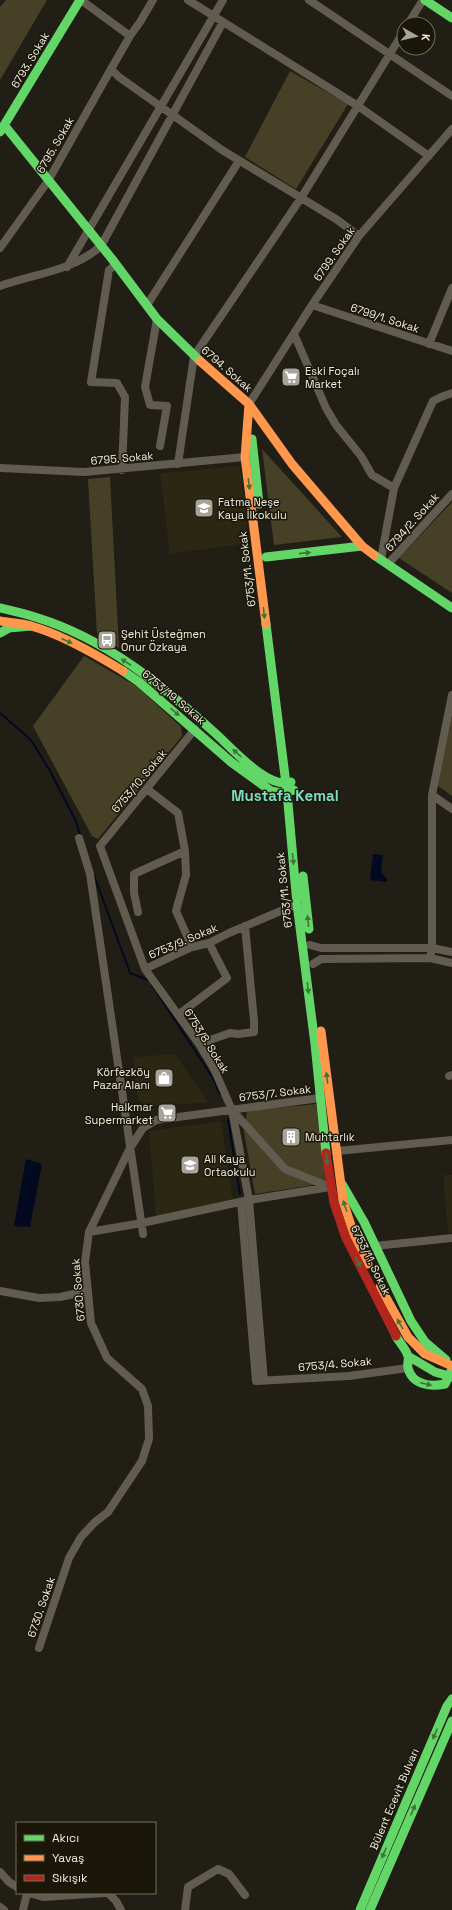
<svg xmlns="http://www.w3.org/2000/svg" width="452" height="1910" font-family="'Space Grotesk',sans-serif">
<rect width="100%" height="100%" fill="#201e15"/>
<path fill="#2b2712" d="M240 466 249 543 170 554 160 473Z
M175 1054 207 1100 206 1103 147 1106 138 1100 133 1057Z
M221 1121 233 1199 156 1217 149 1131Z
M443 1175H452V1232L448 1233Z"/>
<path fill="#464126" d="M6 0H47L0 80V7Z
M290 71 348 104 296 189 245 157Z
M262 449 342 537 274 545Z
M110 477 119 648 97 633 88 479Z
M452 502V593L399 558Z
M84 656 138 687 181 727 182 736 98 839 92 836 33 726Z
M452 717V796L437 785Z
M316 1104 326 1183 255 1194 244 1132 247 1111Z"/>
<path fill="#030921" d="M373 854 383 855 381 872 387 879V882L370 880Z
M26 1159 42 1164 30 1227 14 1226Z"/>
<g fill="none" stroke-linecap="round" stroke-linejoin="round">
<path stroke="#030921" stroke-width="2" d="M0 713 31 740 50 771 76 821 80 835
M94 875 130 973 148 980
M152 985 213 1078 220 1094
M228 1119 240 1194"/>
<path stroke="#615b50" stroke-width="8" d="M81 0 130 36 111 69 119 77 222 150 336 219 359 236
M188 0 358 106 429 156
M309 0 452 96
M408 24 423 0
M130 36 140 22 153 0
M0 248 48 181 111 69
M116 264 109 270 91 382 117 383 125 397 122 470
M67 267 223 0
M0 286C34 274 73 271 101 246L223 22
M147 305 239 161
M312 305 452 351
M157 319 145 387 150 405 167 406 160 446
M294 334 326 408 336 425 361 456 372 475 394 488
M429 344 452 288
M249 404 312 305 359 236 452 129
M178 464 194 356 301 198 404 31
M0 468 84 472 245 457
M381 559 394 488 433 401 441 397 452 393
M388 564 452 494
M452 695 432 795 452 809
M195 729 100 846 145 969 199 1044 214 1069 232 1110 249 1200 264 1381
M79 838 90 874 143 1234
M185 851 186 875 176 911 192 947
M138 912 134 893V874L185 851 178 813 147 789
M310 945 321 948H432L452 952
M430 958 432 948V795
M313 964 321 959 430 958 452 963
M145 969 192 947 209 943 229 933 297 904
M178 1015 227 978 209 943
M199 1044 230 1033 238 1034 254 1032V1021L245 926
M449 1076 452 1075
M233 1111 285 1169 330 1187
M337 1151 452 1140
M241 1202 256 1381 349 1376 408 1368
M89 1232 142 1223 249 1200 330 1187
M375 1246 452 1238
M0 1291 39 1298 60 1297 88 1291
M39 1648 69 1558 81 1537 95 1522 108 1512 142 1461 149 1439 148 1406 142 1389 107 1358 91 1323 85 1262 89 1232 130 1148 143 1128 156 1120 320 1098
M0 1872 9 1882 17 1887
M29 1893 43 1897 105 1893
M108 1893 116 1901 121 1910
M0 1907 4 1910
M23 1910 27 1893
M185 1910 188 1887 218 1869 229 1874 245 1895"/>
<path stroke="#63d668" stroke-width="9" d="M425 0 452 18
M5 126 112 259 157 319 200 361
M0 132 80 0
M252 439 259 504
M374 555 452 608
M266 557 362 546
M0 608C13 611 26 614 38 618 106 639 163 686 215 733 232 748 268 790 291 782
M266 624 287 792 297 904 315 1044 326 1153
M0 633 9 628 31 626
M123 671 139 682 231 762 271 791 281 793 294 790
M303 876 309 929
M342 1184 364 1222 411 1321 425 1342 446 1360
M396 1336C399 1342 406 1349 408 1356 409 1359 407 1364 408 1368 412 1385 431 1387 445 1384L452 1369
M408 1356 435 1372 452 1377
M360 1910 447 1706 452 1699
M370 1910 452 1721"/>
<path stroke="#ff974d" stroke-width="9" d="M200 361 249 404 292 464 362 546 374 555
M249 404 245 457 266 624
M0 621C10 623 21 623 31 626 61 634 97 655 123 671
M321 1031 343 1201 354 1235 368 1264
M380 1287 408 1337 425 1354 452 1366"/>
<path stroke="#b3261e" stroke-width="9" d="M326 1153 334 1203 346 1238 396 1336"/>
</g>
<defs><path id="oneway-solid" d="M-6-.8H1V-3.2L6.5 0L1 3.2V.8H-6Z"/></defs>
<g fill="#3f7638">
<use href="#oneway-solid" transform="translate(249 484) rotate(83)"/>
<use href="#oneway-solid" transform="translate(305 553) rotate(-6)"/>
<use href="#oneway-solid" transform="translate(264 613) rotate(84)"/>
<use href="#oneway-solid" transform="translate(67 641) rotate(25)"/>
<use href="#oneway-solid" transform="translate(126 662) rotate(-147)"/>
<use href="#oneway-solid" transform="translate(175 712) rotate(40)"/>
<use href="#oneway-solid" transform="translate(237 753) rotate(-138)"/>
<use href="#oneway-solid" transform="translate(293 859) rotate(84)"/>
<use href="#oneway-solid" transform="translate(308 921) rotate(-96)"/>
<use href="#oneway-solid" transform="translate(308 988) rotate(83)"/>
<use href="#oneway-solid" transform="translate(327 1078) rotate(-97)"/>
<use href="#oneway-solid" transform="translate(327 1159) rotate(85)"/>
<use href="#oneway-solid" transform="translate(345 1206) rotate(-108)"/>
<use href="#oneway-solid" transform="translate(358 1262) rotate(62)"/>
<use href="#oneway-solid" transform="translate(400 1324) rotate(-120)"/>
<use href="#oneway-solid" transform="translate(426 1384) rotate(13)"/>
<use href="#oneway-solid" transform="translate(435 1734) rotate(113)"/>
<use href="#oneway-solid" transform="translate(413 1810) rotate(-67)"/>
<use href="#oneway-solid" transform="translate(384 1853) rotate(113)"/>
</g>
<defs>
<symbol id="supermarket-square" viewBox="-11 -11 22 22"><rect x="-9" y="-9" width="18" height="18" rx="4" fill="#a7a59b" stroke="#1b1708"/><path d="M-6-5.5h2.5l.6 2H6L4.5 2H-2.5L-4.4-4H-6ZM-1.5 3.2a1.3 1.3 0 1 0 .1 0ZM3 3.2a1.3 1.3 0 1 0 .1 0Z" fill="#fff"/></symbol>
<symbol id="school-square" viewBox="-11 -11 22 22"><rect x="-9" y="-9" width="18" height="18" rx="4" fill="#a7a59b" stroke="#1b1708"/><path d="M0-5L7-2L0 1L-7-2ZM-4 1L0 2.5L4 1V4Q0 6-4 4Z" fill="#fff"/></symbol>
<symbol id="bus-square" viewBox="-11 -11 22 22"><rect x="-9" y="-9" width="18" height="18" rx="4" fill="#a7a59b" stroke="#1b1708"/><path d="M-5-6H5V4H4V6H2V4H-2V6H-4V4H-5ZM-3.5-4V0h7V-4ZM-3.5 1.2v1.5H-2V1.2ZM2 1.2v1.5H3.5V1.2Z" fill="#fff"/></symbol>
<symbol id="shop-square" viewBox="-11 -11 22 22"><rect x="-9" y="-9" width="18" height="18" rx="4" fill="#a7a59b" stroke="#1b1708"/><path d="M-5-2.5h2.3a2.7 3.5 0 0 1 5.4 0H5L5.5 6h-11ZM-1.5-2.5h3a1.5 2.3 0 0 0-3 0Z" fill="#fff"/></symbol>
<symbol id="building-square" viewBox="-11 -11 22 22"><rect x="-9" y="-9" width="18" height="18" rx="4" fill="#a7a59b" stroke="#1b1708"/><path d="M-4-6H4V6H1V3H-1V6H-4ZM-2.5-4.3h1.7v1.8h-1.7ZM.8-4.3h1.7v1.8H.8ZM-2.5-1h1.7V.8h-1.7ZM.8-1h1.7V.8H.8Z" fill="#fff"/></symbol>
</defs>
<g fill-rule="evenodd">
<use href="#supermarket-square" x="280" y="366" width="22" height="22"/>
<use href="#school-square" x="193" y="497" width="22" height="22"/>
<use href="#bus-square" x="96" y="629" width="22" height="22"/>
<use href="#shop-square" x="153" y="1067" width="22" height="22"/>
<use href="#supermarket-square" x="156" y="1102" width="22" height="22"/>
<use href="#building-square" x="280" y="1126" width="22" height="22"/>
<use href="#school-square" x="179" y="1154" width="22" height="22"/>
</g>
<g text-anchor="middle" stroke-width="3" stroke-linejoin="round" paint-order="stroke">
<g font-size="11" fill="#f0eee3" stroke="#1b1708">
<text transform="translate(30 60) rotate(-59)" y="4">6793. Sokak</text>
<text transform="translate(55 145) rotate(-60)" y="4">6795. Sokak</text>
<text transform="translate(334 254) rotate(-55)" y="4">6799. Sokak</text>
<text transform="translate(385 318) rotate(18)" y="4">6799/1. Sokak</text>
<text transform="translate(227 369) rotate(41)" y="4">6794. Sokak</text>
<text transform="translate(122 458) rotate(-5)" y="4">6795. Sokak</text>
<text transform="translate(412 522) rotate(-48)" y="4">6794/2. Sokak</text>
<text transform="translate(247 569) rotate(-97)" y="4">6753/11. Sokak</text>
<text transform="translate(174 697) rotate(40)" y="4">6753/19. Sokak</text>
<text transform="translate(139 781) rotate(-50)" y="4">6753/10. Sokak</text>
<text transform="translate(284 890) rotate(-96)" y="4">6753/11. Sokak</text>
<text transform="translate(183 941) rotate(-23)" y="4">6753/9. Sokak</text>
<text transform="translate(207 1041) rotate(58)" y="4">6753/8. Sokak</text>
<text transform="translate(275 1093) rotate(-7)" y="4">6753/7. Sokak</text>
<text transform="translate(371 1260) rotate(64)" y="4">6753/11. Sokak</text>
<text transform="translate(78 1290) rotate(-95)" y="4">6730. Sokak</text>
<text transform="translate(335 1364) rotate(-5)" y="4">6753/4. Sokak</text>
<text transform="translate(41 1607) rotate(-71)" y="4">6730. Sokak</text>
<text transform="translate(394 1799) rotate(-67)" y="4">Bülent Ecevit Bulvarı</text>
</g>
<g font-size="11" fill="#f0eee3" stroke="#1b1708" text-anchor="start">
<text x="305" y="375">Eski Foçalı<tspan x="305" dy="13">Market</tspan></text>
<text x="218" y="506">Fatma Neşe<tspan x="218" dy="13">Kaya İlkokulu</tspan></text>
<text x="121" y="638">Şehit Üsteğmen<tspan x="121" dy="13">Onur Özkaya</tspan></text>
<text x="150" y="1076" text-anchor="end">Körfezköy<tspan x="150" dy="13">Pazar Alanı</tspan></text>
<text x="153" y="1111" text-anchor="end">Halkmar<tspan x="153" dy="13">Supermarket</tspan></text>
<text x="305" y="1141">Muhtarlık</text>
<text x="204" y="1163">Ali Kaya<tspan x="204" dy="13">Ortaokulu</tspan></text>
</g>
<g font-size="15" font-weight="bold" fill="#7bddc4" stroke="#1b1708">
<text x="285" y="801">Mustafa Kemal</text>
</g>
</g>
<rect x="16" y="1822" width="140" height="72" fill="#1b1708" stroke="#706d60"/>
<rect x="24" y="1835" width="20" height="6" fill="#63d668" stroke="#706d60"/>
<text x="52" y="1842" font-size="12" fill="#f0eee3">Akıcı</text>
<rect x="24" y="1855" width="20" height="6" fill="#ff974d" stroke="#706d60"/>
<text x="52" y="1862" font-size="12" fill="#f0eee3">Yavaş</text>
<rect x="24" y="1875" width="20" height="6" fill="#b3261e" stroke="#706d60"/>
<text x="52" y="1882" font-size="12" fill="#f0eee3">Sıkışık</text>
<g transform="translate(416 36) rotate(98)"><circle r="19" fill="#1b1708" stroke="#706d60"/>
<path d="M0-3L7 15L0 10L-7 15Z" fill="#a7a59b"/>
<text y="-6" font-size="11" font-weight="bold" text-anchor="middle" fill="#f0eee3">K</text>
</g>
</svg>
